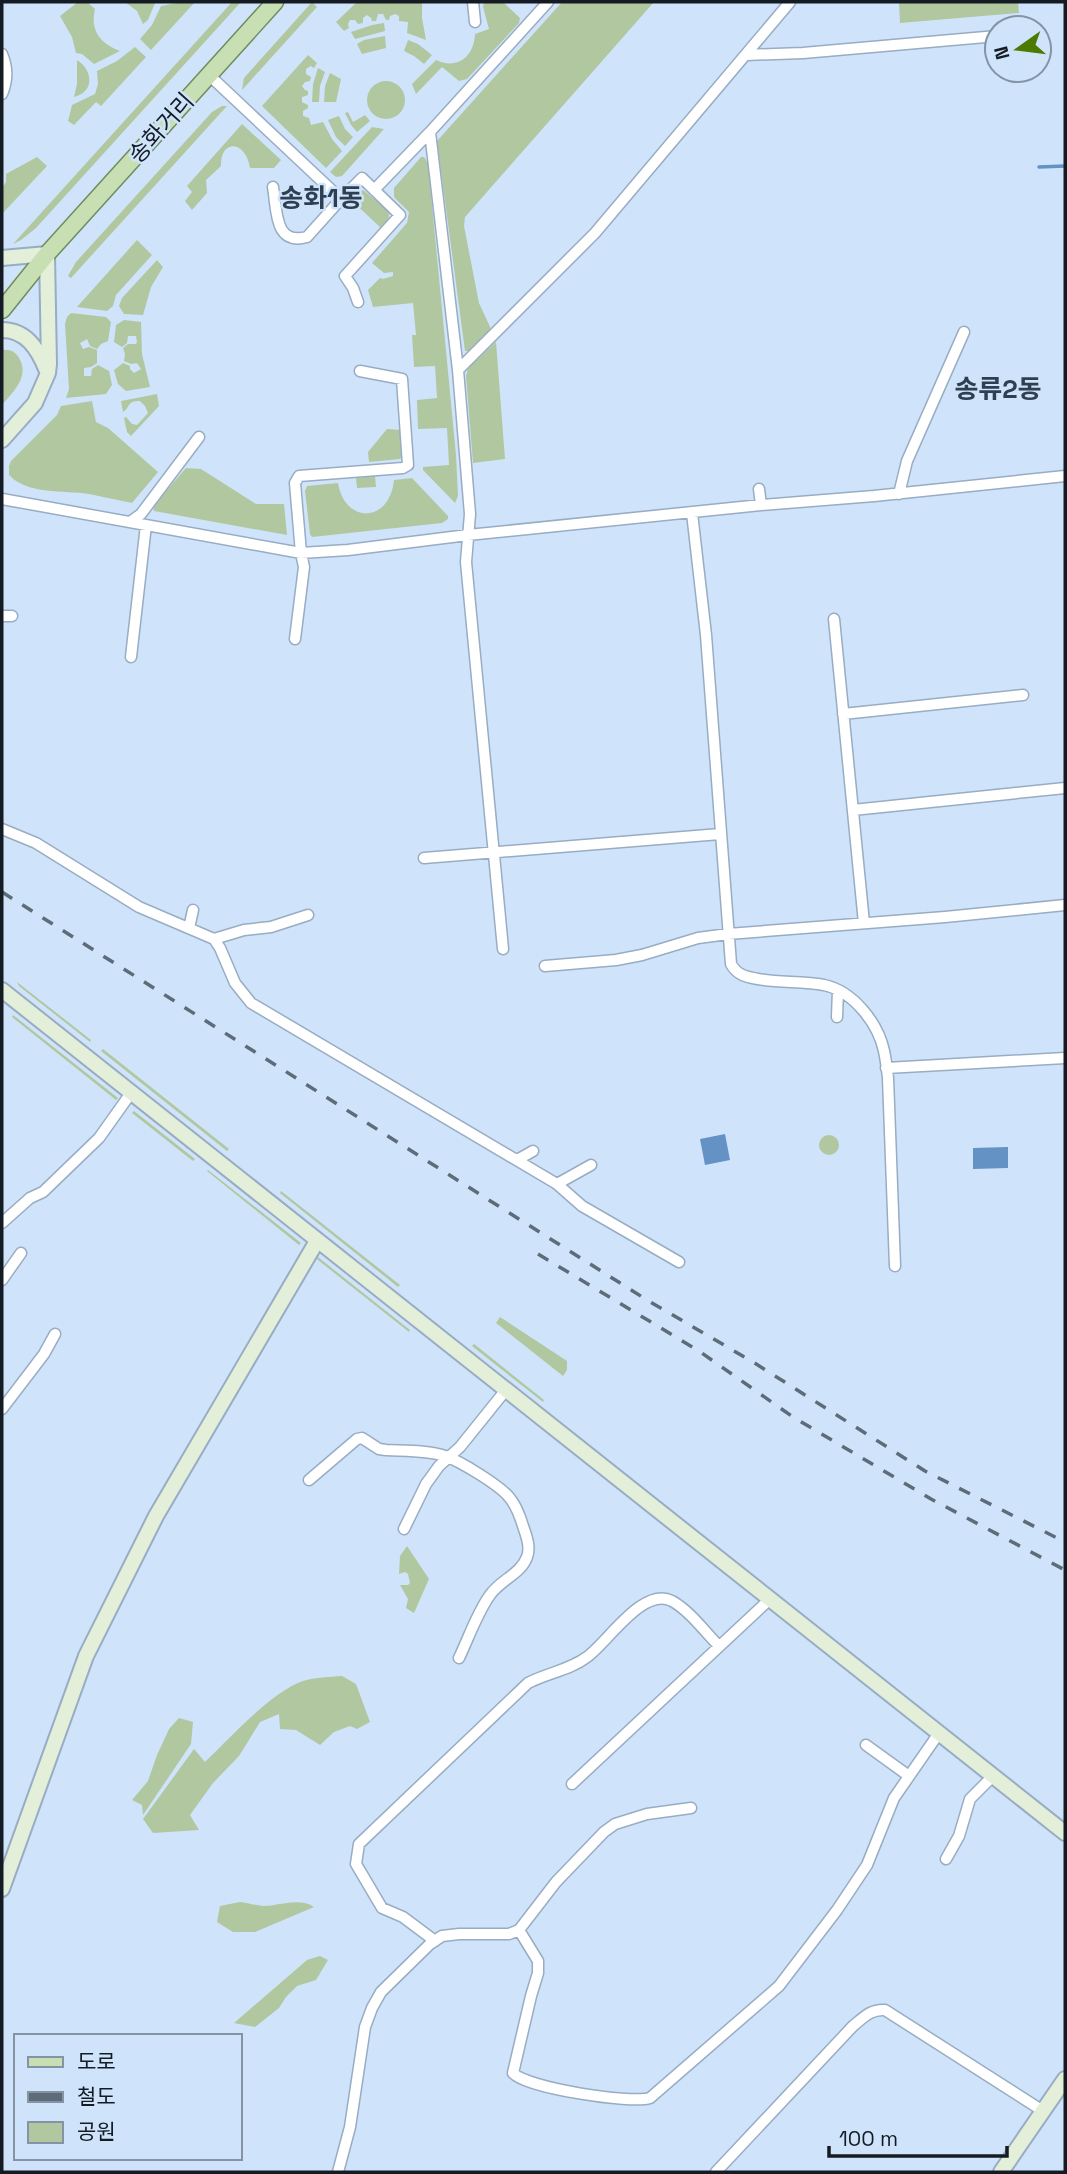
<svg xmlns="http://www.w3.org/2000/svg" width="1067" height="2174" font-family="'Space Grotesk','Noto Sans KR',sans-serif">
<rect width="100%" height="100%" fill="#cfe4fb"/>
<path fill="#b1c7a0" d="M78 2H87L95 9C90 31 100 43 120 51L94 64 82 54 76 53 72 37 60 16Z
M125 2H154L155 3 148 20 143 24 137 11Z
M182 2H195L151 50 140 39 152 25 161 6Z
M232 2H241L36 228 21 240 13 244Z
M312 2 317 7 242 90 244 78Z
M357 2H422V18L426 40 407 33 408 22 399 21V16L395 14 390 16 389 20H386L383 14H378L376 21H372L371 18 367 15 363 18V23L358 24 355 20H350L348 24 349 28 344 31 336 22Z
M484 2H505L504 3 520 18 519 23 467 79 459 81 442 67 416 94 412 84 436 60C457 70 474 57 475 34L489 29 483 7Z
M562 2H654L465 217 464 226 479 303 491 329 469 351H465L437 141Z
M899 2H1018L1019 13 900 23Z
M384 23 385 31 355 39 351 32 372 25Z
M385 36 386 48 362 54 357 44 364 40Z
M408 40 418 44 432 55 424 64 414 56 404 51Z
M135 47 146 57 101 106 96 102 74 125 68 121 72 105 95 94 98 84 97 71 117 61Z
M308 55 317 63 314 68 311 66 306 69V74L311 77 310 81 305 82 302 86 305 90 308 91V95L302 97V102L308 105V108L303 111V116L309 118 311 125 323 122 332 139 342 151 326 168 262 106Z
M77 60C93 70 95 92 74 97L77 84Z
M318 68 325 72 320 86 319 102H312L313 84Z
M330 73 341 79 336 102H324L325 86Z
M367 100a19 19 0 1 1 38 0a19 19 0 1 1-38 0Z
M222 106H227L71 278 68 276 76 262 212 112Z
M348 112 353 122 365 115 370 121 357 132 351 125 345 113Z
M339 116 345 129 353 137 345 146 336 137 328 120Z
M242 124 281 160 274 168H250C245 139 220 140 221 166L206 180 207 193 192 210 185 201 192 192 187 186Z
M372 127 384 129 342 176 336 177 330 172Z
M37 157 47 166 2 214V188L6 182V174Z
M421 157H424L428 163 456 455 458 496 455 503 423 470V467L449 465 447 428 418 429 417 400 437 398 435 366 414 367 412 335H416L413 303 373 307 368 290 380 278 383 279 393 276V272L384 273 372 263 407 223 409 212 394 197V188Z
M363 190 388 210C391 219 386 222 381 228L351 200 359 192Z
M137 240 152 255 116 295 113 306 107 311 77 307Z
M157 260 163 267 151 287 143 315 124 314 119 306 122 298Z
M71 313 106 317 111 322 108 341 101 344 97 349 90 346 87 339 80 343 83 349 89 347 97 350V363L91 367 84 368V376H91L92 369 98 365 109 371 112 385 106 394 66 398 69 389 65 324 67 317Z
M124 320 141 322 142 354 150 387 126 391 118 384 114 370 123 363 130 366V369L134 373 141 369 137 363 131 364 124 361 125 354 123 348 128 344H136L137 342 136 336H128L127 343 122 347 114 342 116 325Z
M496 342 505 459 473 463 466 376 468 368Z
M2 350C10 349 17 352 20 360 29 377 13 392 2 405Z
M157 394 159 406 131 436 127 432 124 418 126 417 132 424 137 425 148 413 145 406 140 401C126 401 131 407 123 412L121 401Z
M92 401 96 422 108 428 158 472 132 503C118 500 103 497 89 494 63 490 28 495 9 475V466L11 461 57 415 61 406Z
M387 429 402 430V456L400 459 369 462 368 452Z
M186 468 201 469 256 504H284L287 535 154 511 153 506Z
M375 476 376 487 357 488 356 478Z
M412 478 448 516V519L442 523 312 537 310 534 305 491 307 486 338 483C345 525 390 523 394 480Z
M17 982 91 1040 90 1042 19 986Z
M13 1015 118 1098 116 1100 12 1017Z
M103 1049 229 1149 227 1151 101 1051Z
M134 1111 195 1159 193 1161 132 1113Z
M819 1145a10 10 0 1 1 20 0a10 10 0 1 1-20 0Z
M208 1170 301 1243 299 1245 207 1171Z
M281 1191 400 1285 398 1287 280 1193Z
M314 1254 410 1330 409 1332 313 1256Z
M500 1317 567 1361V1370L563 1376 496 1323Z
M474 1344 544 1400 543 1402 472 1346Z
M407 1546 429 1579 414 1613 406 1608 408 1599 400 1585H408L410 1583 408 1574 405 1572 399 1574 400 1556Z
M342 1676 356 1684 370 1722 357 1729 350 1726 334 1732 320 1745 296 1730 280 1729 279 1714 260 1722 239 1756 213 1783 190 1815 199 1830 153 1833 143 1819 194 1749 205 1762C230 1738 271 1692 303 1681 315 1677 330 1677 342 1676Z
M179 1718 193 1722 191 1744 143 1815 142 1805 132 1800 148 1781 157 1755 169 1729Z
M240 1902C247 1903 255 1905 263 1906 279 1906 300 1897 314 1907L255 1932H233L217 1922 220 1906Z
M320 1956 328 1960 316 1980 297 1986 286 1997 279 2008 255 2027 234 2023 307 1960Z"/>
<path fill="#6492c4" d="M725 1134 730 1160 705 1165 700 1139Z
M1008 1147V1168L973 1169V1148Z"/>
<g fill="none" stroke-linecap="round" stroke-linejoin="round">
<path stroke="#6492c4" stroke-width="3.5" d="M1039 167 1065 166"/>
<defs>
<path id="street" d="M473 2 475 22
M2 54C8 68 8 80 2 94
M746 55 803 53 997 36
M209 75 341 199 362 178 400 215 345 276 353 288 358 302
M273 187C277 210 274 246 307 237L341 199
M374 190 430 132
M458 370 595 233 790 2
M759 489 761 505
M899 494 907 461 964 332
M2 499 301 553 348 550 468 535 761 505 874 496 1065 476
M692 513 706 635 731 964C737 975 746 977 758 979 780 983 802 981 824 985 853 991 878 1023 884 1051 886 1060 887 1069 888 1078L895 1266
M130 522 141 514 199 437
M2 616H12
M834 619 864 923
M295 639 304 567 301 553 295 483 299 476 403 468 408 465 402 379 360 371
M131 657 146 525
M843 714 1023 695
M853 810 1065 788
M2 829 36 843 139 907 214 939 220 948 235 983 251 1003 557 1184 582 1206 679 1262
M424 858 720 834
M189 928 193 910
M214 939 244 930 271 927 308 915
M503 949 466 562 470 514 458 370 430 132 548 2
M545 966 616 960 642 955 698 938 728 934 945 917 1065 905
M837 1017 838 990
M886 1068 1065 1058
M517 1160 533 1151
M557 1184 591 1165
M2 1223 30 1198 43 1192 99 1138 131 1093
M2 1280 21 1253
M2 1409 44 1354 55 1334
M309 1480 357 1439 362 1438 379 1449 386 1450C405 1451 427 1450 445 1456 460 1461 499 1485 509 1497 516 1505 520 1516 523 1526 526 1535 531 1547 527 1557 521 1574 500 1580 490 1595 477 1613 469 1637 459 1658
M404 1529 426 1484 439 1466 460 1447 505 1391
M866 1745 909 1776
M572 1784 770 1599
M946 1859 959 1836 970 1799 993 1776
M519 1930 538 1961V1973L531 1996 513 2073C527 2088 630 2104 650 2098L779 1986 837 1910 867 1865 894 1798 939 1733
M435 1941 403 1917 382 1908 356 1864 359 1844 528 1683C547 1673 570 1670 587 1657 608 1642 643 1586 672 1601 690 1611 705 1632 719 1646
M338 2172 350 2127 365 2027 372 2008 381 1992 430 1944 442 1936 459 1934H509L519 1930 556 1882 604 1832 615 1824 647 1814 691 1808
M716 2172 853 2026C864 2017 871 2009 885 2010L1043 2111"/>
<path id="secondary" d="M2 258 47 254 49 364 48 373 35 403 2 440
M2 330C26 330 38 349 46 369
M2 990 1065 1833
M2 1889 86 1656 156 1516 317 1241
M1001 2172 1065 2079"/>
<path id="primary" d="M2 310 47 254 275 2"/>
</defs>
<use href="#street" stroke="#98acc3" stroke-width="13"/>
<use href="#secondary" stroke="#98acc3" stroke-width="18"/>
<use href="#primary" stroke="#708c5f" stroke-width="19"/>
<use href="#street" stroke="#fff" stroke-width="10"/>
<use href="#secondary" stroke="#e3efd9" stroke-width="14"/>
<use href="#primary" stroke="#c7dfb2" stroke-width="16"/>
<path stroke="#5e6b79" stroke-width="3.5" stroke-dasharray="12 12" stroke-linecap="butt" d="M2 892 647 1300 753 1362 925 1471 1065 1542
M538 1254 699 1351 793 1417 931 1499 1065 1570"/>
</g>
<g text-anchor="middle" stroke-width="5" stroke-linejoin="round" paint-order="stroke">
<g font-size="23" fill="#141b23" stroke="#cfe4fb">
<text transform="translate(161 128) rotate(-48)" y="8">송화거리</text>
</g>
<g font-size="26" font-weight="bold" fill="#2e3f52" stroke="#cfe4fb">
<text x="321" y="207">송화1동</text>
<text x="998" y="398">송류2동</text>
</g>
</g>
<rect width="1067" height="2174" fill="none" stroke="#141b23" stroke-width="7"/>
<rect x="14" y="2034" width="228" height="126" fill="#cfe4fb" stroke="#8494a5" stroke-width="2"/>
<rect x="28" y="2057" width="35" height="10" fill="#c7dfb2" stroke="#8494a5" stroke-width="2"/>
<text x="77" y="2069" font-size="21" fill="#141b23">도로</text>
<rect x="28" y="2092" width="35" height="10" fill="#5e6b79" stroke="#8494a5" stroke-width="2"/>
<text x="77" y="2104" font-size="21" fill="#141b23">철도</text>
<rect x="28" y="2122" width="35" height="21" fill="#b1c7a0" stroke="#8494a5" stroke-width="2"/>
<text x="77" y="2139" font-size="21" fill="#141b23">공원</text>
<g transform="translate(1018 49) rotate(256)"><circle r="33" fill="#cfe4fb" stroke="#8494a5" stroke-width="2"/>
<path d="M0-5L12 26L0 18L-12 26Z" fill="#4b7a00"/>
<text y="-10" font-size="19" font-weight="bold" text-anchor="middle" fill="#141b23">N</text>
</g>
<path d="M829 2146v10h178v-10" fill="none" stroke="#141b23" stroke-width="3.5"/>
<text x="839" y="2146" font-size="21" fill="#141b23" stroke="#cfe4fb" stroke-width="5" paint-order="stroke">100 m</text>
</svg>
